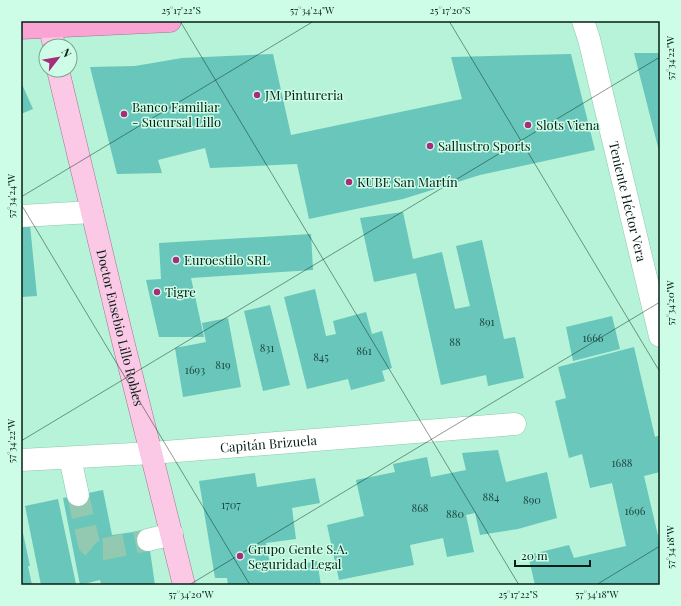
<svg xmlns="http://www.w3.org/2000/svg" width="681" height="606" font-family="'Playfair Display',serif">
<rect width="100%" height="100%" fill="#b6f3d8"/>
<path fill="#68c6bb" d="M634 53H660V151H659Z
M273 54 291 135 462 99 451 57 571 54 595 150 480 175 403 199 309 219 297 164 210 168 205 148 158 160 162 173 117 174 90 67 135 66 182 58Z
M21 82 33 109 21 114Z
M403 212 413 259 442 252 455 309 470 306 456 246 482 240 504 339 515 337 524 378 488 386 486 375 441 385 416 273 374 282 360 218Z
M30 225 37 296 21 297V226Z
M311 234 313 270 191 278 204 337H159L146 280 161 279 159 243Z
M315 289 326 336 336 334 333 321 366 312 372 334 382 331 392 368 382 371 385 381 351 390 348 379 307 389 284 297Z
M270 305 290 385 263 391 244 311Z
M612 316 620 349 573 361 566 327Z
M228 318 241 387 183 397 175 348 206 342 202 323Z
M634 347 655 437 660 435V472L644 476 660 544V585H535L528 555 569 545 574 558 626 546 612 483 590 488 582 454 569 458 555 401 566 398 558 367Z
M498 450 506 482 547 472 557 518 518 529 480 535 475 513 466 515 474 552 447 557 443 538 410 545 414 565 339 580 327 525 364 516 356 480 395 472 393 464 427 457 431 477 466 470 462 453Z
M255 473 257 487 315 478 320 503 292 508 296 539 266 543 271 569 254 573 317 561 321 585H228L227 578H215L199 481Z
M103 490 112 535 147 530 155 585H101L100 580 80 585 63 498Z
M58 499 76 584 69 585H41L25 506Z
M21 524 30 566H28L32 585H21Z"/>
<g fill="none" stroke-linecap="round" stroke-linejoin="round">
<path stroke="#93c8b1" stroke-width="22" stroke-dasharray="22 11" stroke-linecap="butt" d="M78 495 89 544 95 549H104L148 540"/>
<defs>
<g id="minor">
<path id="s1" d="M583 21 589 39 660 336"/>
<path d="M21 216 92 212"/>
<path d="M70 458 78 495"/>
<path id="s2" d="M21 460 152 453 515 424"/>
<path d="M148 540 172 534"/>
</g>
<g id="major">
<path d="M49 21 54 46"/>
<path id="s3" d="M58 70 123 341 184 585"/>
</g>
<path id="highway" d="M21 28 170 21"/>
</defs>
<use href="#minor" stroke="#8dc8ae" stroke-width="23"/>
<use href="#major" stroke="#a47591" stroke-width="23"/>
<use href="#highway" stroke="#a47591" stroke-width="23"/>
<use href="#minor" stroke="#fff" stroke-width="22"/>
<use href="#major" stroke="#fbc8e5" stroke-width="22"/>
<use href="#highway" stroke="#f9a4d4" stroke-width="22"/>
</g>
<path fill="none" stroke="#061e15" stroke-width="1" stroke-opacity="0.45" d="M180 21 519 585M449 21 660 372M21 197 314 21M21 204 250 585M21 441 660 57M189 585 660 302M596 585 660 546"/>
<g fill="#a82b7c" stroke="#cdfde7" stroke-width="1.5">
<circle cx="257" cy="95" r="4"/>
<circle cx="124" cy="114" r="4"/>
<circle cx="528" cy="125" r="4"/>
<circle cx="430" cy="146" r="4"/>
<circle cx="349" cy="182" r="4"/>
<circle cx="176" cy="260" r="4"/>
<circle cx="157" cy="292" r="4"/>
<circle cx="240" cy="556" r="4"/>
</g>
<g text-anchor="middle" stroke-width="3" stroke-linejoin="round" paint-order="stroke">
<g font-size="11" fill="#1e483e">
<text x="487" y="326">891</text>
<text x="593" y="342">1666</text>
<text x="455" y="346">88</text>
<text x="267" y="352">831</text>
<text x="364" y="355">861</text>
<text x="321" y="361">845</text>
<text x="223" y="369">819</text>
<text x="195" y="374">1693</text>
<text x="622" y="467">1688</text>
<text x="491" y="501">884</text>
<text x="532" y="504">890</text>
<text x="231" y="509">1707</text>
<text x="420" y="512">868</text>
<text x="635" y="515">1696</text>
<text x="455" y="518">880</text>
</g>
<g font-size="13" fill="#061e15" stroke="#cdfde7" text-anchor="start">
<text x="265" y="100">JM Pintureria</text>
<text x="132" y="112">Banco Familiar<tspan x="132" dy="15">- Sucursal Lillo</tspan></text>
<text x="536" y="130">Slots Viena</text>
<text x="438" y="151">Sallustro Sports</text>
<text x="357" y="187">KUBE San Martín</text>
<text x="184" y="265">Euroestilo SRL</text>
<text x="165" y="297">Tigre</text>
<text x="248" y="554">Grupo Gente S.A.<tspan x="248" dy="15">Seguridad Legal</tspan></text>
</g>
<g font-size="13" fill="#061e15" stroke="#cdfde7">
<text dy="5" stroke="none"><textPath href="#s1" startOffset="186">Teniente Héctor Vera</textPath></text>
<text dy="5" stroke="none"><textPath href="#s3" startOffset="265">Doctor Eusebio Lillo Robles</textPath></text>
<text dy="5" stroke="none"><textPath href="#s2" startOffset="248">Capitán Brizuela</textPath></text>
</g>
</g>
<rect width="681" height="606" fill="none" stroke="#cdfde7" stroke-width="44"/>
<g transform="translate(58 58) rotate(59)"><circle r="19" fill="#cdfde7" stroke="#7da493"/>
<path d="M0-3L7 15L0 10L-7 15Z" fill="#a82b7c"/>
<text y="-6" font-size="11" font-weight="bold" text-anchor="middle" fill="#061e15">N</text>
</g>
<path d="M515 560v6h75v-6" fill="none" stroke="#061e15" stroke-width="2"/>
<text x="521" y="560" font-size="12" fill="#061e15" stroke="#cdfde7" stroke-width="3" paint-order="stroke">20 m</text>
<rect x="22" y="22" width="637" height="562" fill="none" stroke="#061e15" stroke-width="1.5"/>
<g font-size="10" text-anchor="middle" fill="#061e15">
<text x="181" y="14">25°17'22"S</text>
<text x="312" y="14">57°34'24"W</text>
<text x="450" y="14">25°17'20"S</text>
<text transform="translate(670 58) rotate(-90)" y="4">57°34'22"W</text>
<text transform="translate(11 196) rotate(-90)" y="4">57°34'24"W</text>
<text transform="translate(670 303) rotate(-90)" y="4">57°34'20"W</text>
<text transform="translate(11 441) rotate(-90)" y="4">57°34'22"W</text>
<text transform="translate(670 547) rotate(-90)" y="4">57°34'18"W</text>
<text x="191" y="598">57°34'20"W</text>
<text x="518" y="598">25°17'22"S</text>
<text x="597" y="598">57°34'18"W</text>
</g>
</svg>
